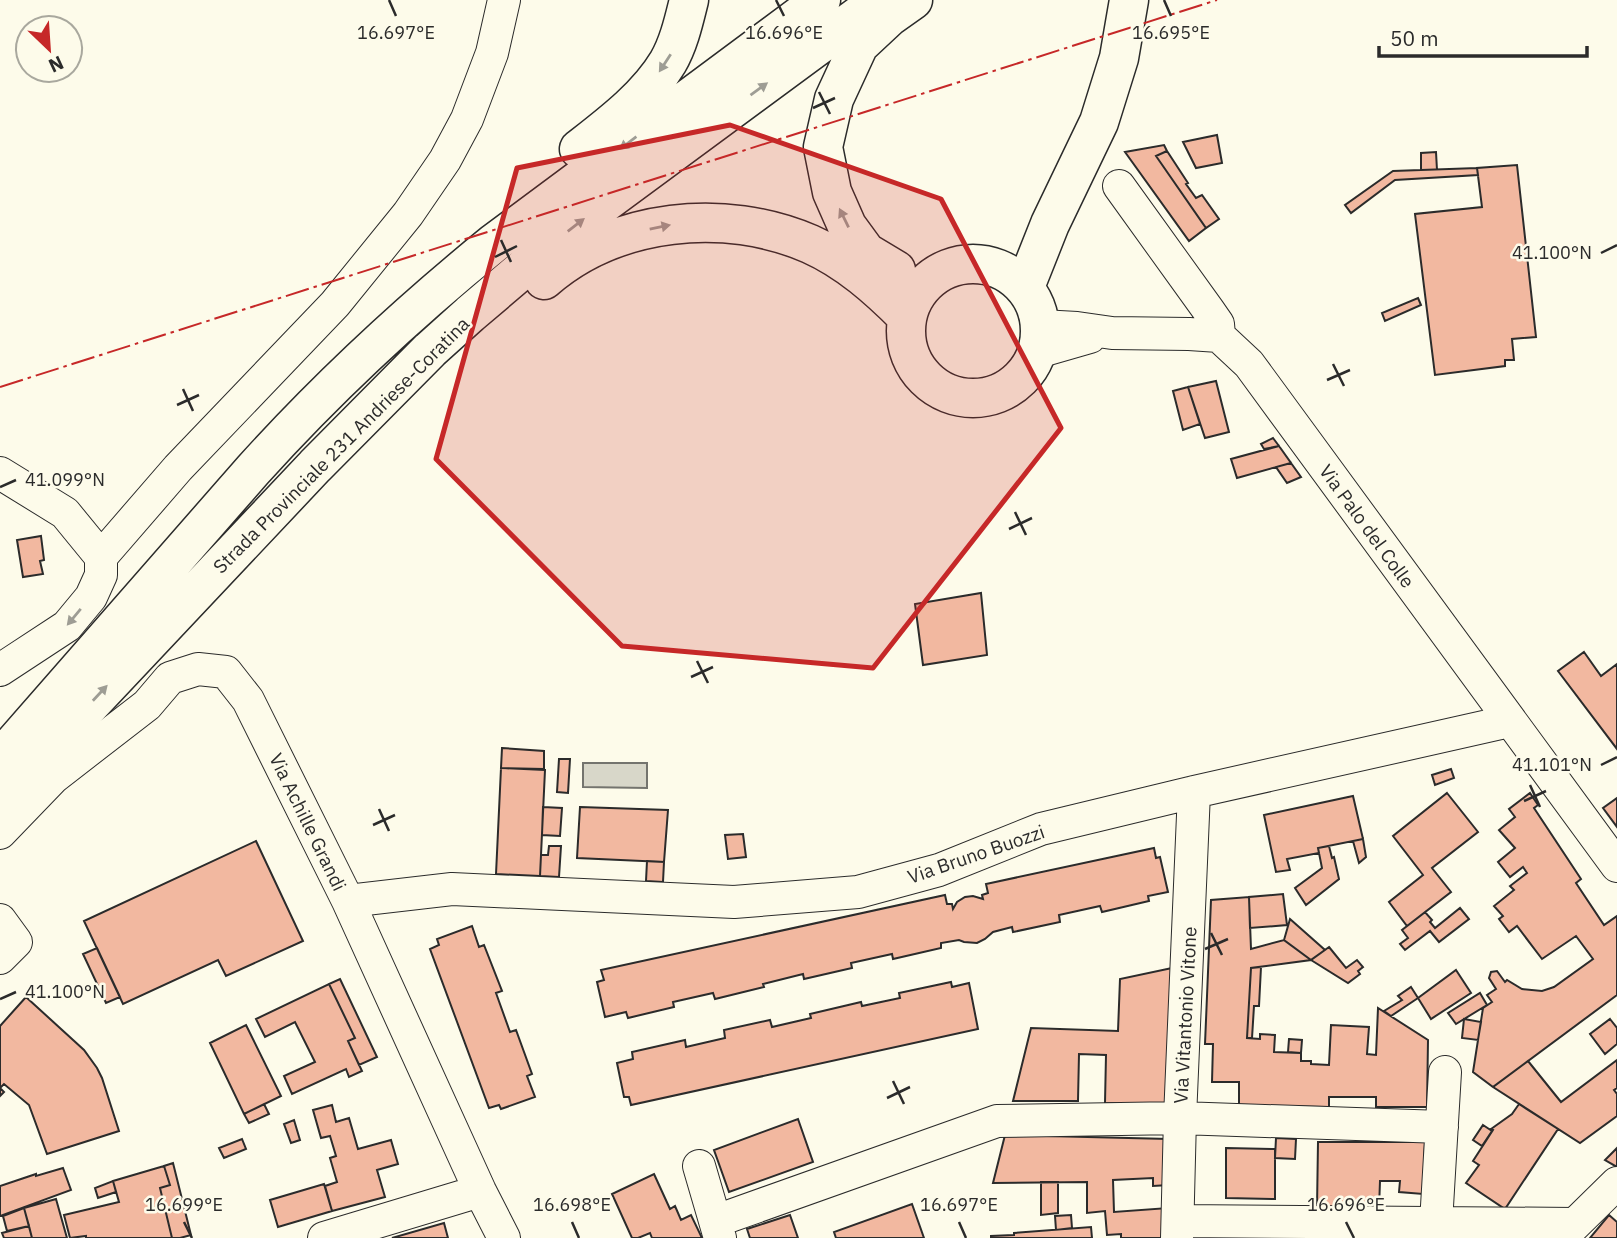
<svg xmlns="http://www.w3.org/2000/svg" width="1617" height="1238" font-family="'IBM Plex Sans',sans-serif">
<rect width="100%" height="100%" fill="#fdfbea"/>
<path fill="#d8d7c9" stroke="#74746e" stroke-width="2" d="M583 763H647V788L583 787Z"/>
<path fill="#f2b8a0" stroke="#2b2b2b" stroke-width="2" d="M1217 135 1222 163 1196 168 1183 142Z
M1164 145 1167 151 1156 156 1206 228 1189 241 1125 152Z
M1167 151 1188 183 1186 184 1196 198 1202 195 1219 219 1206 228 1156 156Z
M1436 152 1437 170H1421V153Z
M1517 165 1536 337 1512 339 1514 360H1505V366L1435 375 1415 214 1482 207 1477 168Z
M1477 168 1478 175 1395 180 1351 213 1345 205 1393 171Z
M1418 298 1421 305 1385 321 1382 313Z
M1216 381 1229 432 1205 438 1188 387Z
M1188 387 1200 424 1183 430 1173 391Z
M1273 438 1279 446 1264 449 1261 444Z
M1279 446 1291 463 1237 478 1231 459Z
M1291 463 1301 477 1287 483 1276 467Z
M41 536 44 560 40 561 43 574 23 577 17 540Z
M981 593 987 655 923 665 915 604Z
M1584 652 1601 676 1617 664V749L1558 671Z
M502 748 544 751V769L501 768Z
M559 759H570L568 793 557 792Z
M501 768 545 770 540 876 496 874Z
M1451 769 1454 778 1435 785 1432 775Z
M1447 793 1478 832 1432 868 1451 892 1407 926 1389 902 1423 875 1393 836Z
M1530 793 1538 805 1534 808 1581 879 1576 883 1604 925 1617 916V995L1493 1087 1473 1072 1483 1008 1492 1002 1487 995 1496 989 1489 978 1491 972 1497 971 1505 982 1507 980 1522 989 1542 991 1554 987 1593 959 1576 936 1542 959 1517 926 1509 932 1499 919 1503 916 1494 906 1514 890 1510 886 1527 873 1523 867 1510 877 1498 862 1515 848 1499 830 1515 817 1509 809Z
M1353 796 1363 839 1318 848 1319 853 1287 859 1290 870 1276 872 1264 815Z
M1617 798V827L1603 808Z
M543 807 562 808 560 836 542 835Z
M580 807 668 810 664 862 577 858Z
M743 834 746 857 728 859 725 835Z
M1363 839 1366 857 1359 863 1353 841Z
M256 841 303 941 226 976 218 960 123 1004 84 921Z
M549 846H561L559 877 540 876 541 855H548Z
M1329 846 1332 858 1334 857 1339 879 1306 905 1295 888 1322 868 1318 848Z
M1154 848 1156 858 1160 857 1168 892 1148 896 1149 901 1102 912 1100 906 1059 915 1060 922 1013 932 1012 927 993 932 985 939 977 943 964 942 959 940 941 943V948L893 959 892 954 851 963 852 968 804 979 803 974 763 984 764 987 715 999 713 993 673 1002 674 1007 628 1018 626 1012 605 1017 597 982 604 980 601 970 945 895 947 904H952L953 909 957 902 965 897 973 896 983 899 982 895 988 893 986 884Z
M647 861 664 862 663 882 646 881Z
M1283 894 1287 925 1250 928 1249 897Z
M1249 897 1251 949 1284 940 1311 960 1251 968 1247 1038 1260 1039V1034L1275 1035 1274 1052 1301 1053V1061H1311V1064L1329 1065 1331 1025 1369 1027 1367 1054 1376 1055 1378 1008 1428 1040 1427 1107H1376V1097H1329V1107L1239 1106V1082H1212L1213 1044H1205L1211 900Z
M1460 908 1469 919 1439 942 1430 931 1405 950 1400 944 1408 938 1402 930 1425 912 1432 920 1430 922 1435 928Z
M1290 919 1325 950 1311 960 1284 940Z
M472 926 479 947 484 945 502 991 496 993 510 1032 516 1030 532 1074 527 1076 535 1097 501 1109 499 1105 489 1108 430 949 439 945 437 939Z
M1329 947 1346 968 1357 960 1363 967 1358 971 1360 974 1348 983 1311 960Z
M97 948 120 997 106 1003 83 954Z
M1261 967 1259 1006H1254L1252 1038H1247L1251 968Z
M1172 968 1168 1105 1105 1103 1106 1055 1079 1054 1078 1101H1013L1031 1028 1118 1031 1120 979Z
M1456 970 1471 993 1431 1019 1418 998Z
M340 979 377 1057 359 1065 348 1041 355 1038 329 984Z
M951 982 952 987 969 983 978 1029 631 1105 629 1097H624L617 1063 633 1059 632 1052 685 1040 686 1047 725 1038 724 1030 770 1020 772 1027 811 1018 810 1014 861 1002 862 1006 900 998 899 993Z
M329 984 355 1038 348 1041 362 1071 349 1077 346 1069 292 1094 284 1076 315 1062 295 1022 265 1037 256 1019Z
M1411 987 1418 998 1391 1016 1384 1011 1402 1000 1398 996Z
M1480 993 1487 1005 1456 1024 1448 1013Z
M26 997 84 1050 97 1068 102 1078 119 1131 47 1154 29 1105 4 1084 0 1088 4 1092 0 1096V1026Z
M1464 1019 1481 1022 1478 1040 1462 1038Z
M1610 1019 1617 1028V1044L1605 1054 1590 1034Z
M246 1025 281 1096 244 1114 210 1043Z
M1289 1039 1302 1040 1301 1053 1288 1052Z
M1617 1060V1088L1614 1090 1617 1094V1116L1580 1143 1493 1087 1528 1061 1561 1102Z
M264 1104 269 1114 249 1123 244 1114Z
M1519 1104 1558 1129 1505 1209 1466 1183 1479 1165 1473 1161 1493 1130 1491 1129 1512 1114Z
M332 1105 336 1122 349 1118 358 1149 391 1140 398 1164 377 1170 385 1197 332 1211 325 1186 337 1182 330 1158 336 1156 330 1136 321 1138 313 1110Z
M798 1119 813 1162 729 1192 714 1150Z
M294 1120 300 1140 291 1143 284 1124Z
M1483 1125 1492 1131 1482 1146 1473 1140Z
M1005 1135 1169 1139V1185L1153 1186V1178L1113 1180 1114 1212 1168 1208 1167 1238H1121V1234L1107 1235 1105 1211 1087 1213V1182L993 1183Z
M1276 1138 1296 1139 1295 1159 1275 1158Z
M242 1139 246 1149 224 1158 219 1148Z
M1318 1142H1425L1423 1194 1399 1192 1400 1181H1380L1379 1209 1317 1208Z
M1226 1148 1275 1149V1199L1226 1198Z
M1617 1148V1167L1605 1160Z
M173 1163 191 1235 180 1238H172L160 1188 170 1185 164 1166Z
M164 1166 170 1185 160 1188 172 1238H86V1236L70 1238 64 1215 119 1202 113 1181Z
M63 1168 71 1190 0 1216V1186L36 1174V1176Z
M654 1174 670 1209 675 1206 681 1220 691 1215 702 1238H652L650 1233 638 1238H632L612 1194Z
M113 1181 116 1192 98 1198 95 1188Z
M1041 1182H1058V1213L1041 1215Z
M324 1184 332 1211 278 1227 270 1200Z
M56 1199 67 1238H32L24 1208Z
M912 1204 924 1238H836L834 1232Z
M24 1208 29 1226 7 1231 3 1216Z
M790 1215 798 1238H750L747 1229Z
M1071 1215 1072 1228 1056 1230 1055 1216Z
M1609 1215 1617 1222V1238H1590Z
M444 1223 448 1238H392Z
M29 1226 32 1238H4L2 1233Z
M1091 1227 1092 1238H991V1236L1014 1235V1233Z"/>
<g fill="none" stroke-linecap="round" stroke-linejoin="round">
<defs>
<path id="minor" d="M1119 186 1209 311 1218 324 1219 336 1249 364 1617 866
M1041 326 1077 328 1112 333 1189 334 1219 336
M1038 352 1090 337
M0 473 65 513 101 557V575L91 597 67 626 0 670
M101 557 178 468 335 304 408 214 445 160 467 119 492 53 504 0
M0 833 54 777 147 705 170 678 198 669 226 672 248 700 348 901 480 1191 504 1238
M348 901 452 889 734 902 858 892 939 870 1041 829 1194 792 1510 721
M0 920 16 942 0 958
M699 1166 720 1238
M716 1221 997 1121 1180 1118 1442 1127
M1178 1221 1575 1224
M324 1238 480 1191
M1177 1238 1180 1118 1194 792
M1432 1238 1436 1223 1445 1072
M1561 1238 1617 1183"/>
<path id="major" d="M579 149C611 124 647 97 668 62 679 43 684 20 689 0
M906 331a67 67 0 1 1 134 0a67 67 0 1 1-134 0Z
M896 270 866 252 847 226 832 192 823 147 834 99 859 45 889 17 913 0
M544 280C615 218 725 207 810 244 848 261 878 288 907 317
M1025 287 1050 224 1099 122 1119 58 1129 0
M0 759 253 470C327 388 408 313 494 243L821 0
M0 797 37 761 315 466 430 350 470 314 557 240 606 202 880 0"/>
</defs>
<use href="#minor" stroke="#2b2b2b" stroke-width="34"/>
<use href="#major" stroke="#2b2b2b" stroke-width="41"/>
<use href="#minor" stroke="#fdfbea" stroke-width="32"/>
<use href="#major" stroke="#fdfbea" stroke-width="38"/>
<path stroke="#c62828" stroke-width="2" stroke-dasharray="24 5 3.5 5" stroke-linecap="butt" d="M0 387 1217 0"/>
</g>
<defs><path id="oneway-solid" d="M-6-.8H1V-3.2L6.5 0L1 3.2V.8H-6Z" transform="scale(1.75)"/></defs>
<g fill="#9e9d94">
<use href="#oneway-solid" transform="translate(665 63) rotate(123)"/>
<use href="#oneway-solid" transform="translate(759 89) rotate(-36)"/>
<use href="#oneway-solid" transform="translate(628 143) rotate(143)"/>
<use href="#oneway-solid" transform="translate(844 218) rotate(-116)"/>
<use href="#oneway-solid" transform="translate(576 225) rotate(-38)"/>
<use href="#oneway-solid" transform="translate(660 227) rotate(-11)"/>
<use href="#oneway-solid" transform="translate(74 617) rotate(130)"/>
<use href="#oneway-solid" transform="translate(100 693) rotate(-47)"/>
</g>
<path fill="#c62828" fill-opacity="0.2" stroke="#c62828" stroke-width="5" stroke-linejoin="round" d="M730 125 941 199 1061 428 873 668 622 646 436 459 517 168Z"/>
<path fill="none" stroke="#2b2b2b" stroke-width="2.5" d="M389 0 396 16M776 0 784 16M1164 0 1171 16M819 92 830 114M813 108 835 98M501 240 511 262M1601 253 1617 245M495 257 517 246M1333 364 1344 386M1327 380 1350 370M183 389 193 411M177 405 199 395M0 487 16 480M1015 512 1026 535M1009 529 1032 518M697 661 708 683M691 677 713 667M1601 765 1617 757M1530 785 1540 807M1524 801 1546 791M379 809 389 831M373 825 395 815M1211 933 1222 955M1205 949 1228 939M0 999 16 992M893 1081 904 1104M887 1098 910 1087M184 1222 192 1238M572 1222 579 1238M959 1222 966 1238M1346 1222 1354 1238"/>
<g text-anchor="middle" stroke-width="5" stroke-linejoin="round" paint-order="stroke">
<g font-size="19" fill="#2b2b2b" stroke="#fdfbea">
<text transform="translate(341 445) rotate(-45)" y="7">Strada Provinciale 231 Andriese-Coratina</text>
<text transform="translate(1367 526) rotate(54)" y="7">Via Palo del Colle</text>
<text transform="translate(308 822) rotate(64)" y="7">Via Achille Grandi</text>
<text transform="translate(976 854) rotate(-19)" y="7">Via Bruno Buozzi</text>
<text transform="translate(1185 1015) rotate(-87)" y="7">Via Vitantonio Vitone</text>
</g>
</g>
<g font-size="18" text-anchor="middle" fill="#2b2b2b" stroke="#fdfbea" stroke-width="5" stroke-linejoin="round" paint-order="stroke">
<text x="396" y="39">16.697°E</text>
<text x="784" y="39">16.696°E</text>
<text x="1171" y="39">16.695°E</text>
<text x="1552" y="259">41.100°N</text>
<text x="65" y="486">41.099°N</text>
<text x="1552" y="771">41.101°N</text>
<text x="65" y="998">41.100°N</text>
<text x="184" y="1211">16.699°E</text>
<text x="572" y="1211">16.698°E</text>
<text x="959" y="1211">16.697°E</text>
<text x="1346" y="1211">16.696°E</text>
</g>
<g transform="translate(49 49) rotate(155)"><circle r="33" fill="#fdfbea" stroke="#a9a89e" stroke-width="2"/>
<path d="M0-5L12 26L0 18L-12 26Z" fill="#c62828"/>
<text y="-10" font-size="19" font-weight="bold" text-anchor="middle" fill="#2b2b2b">N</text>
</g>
<path d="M1379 46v10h208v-10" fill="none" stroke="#2b2b2b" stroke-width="3.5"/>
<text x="1390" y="46" font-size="21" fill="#2b2b2b" stroke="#fdfbea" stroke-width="5" paint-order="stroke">50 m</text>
</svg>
